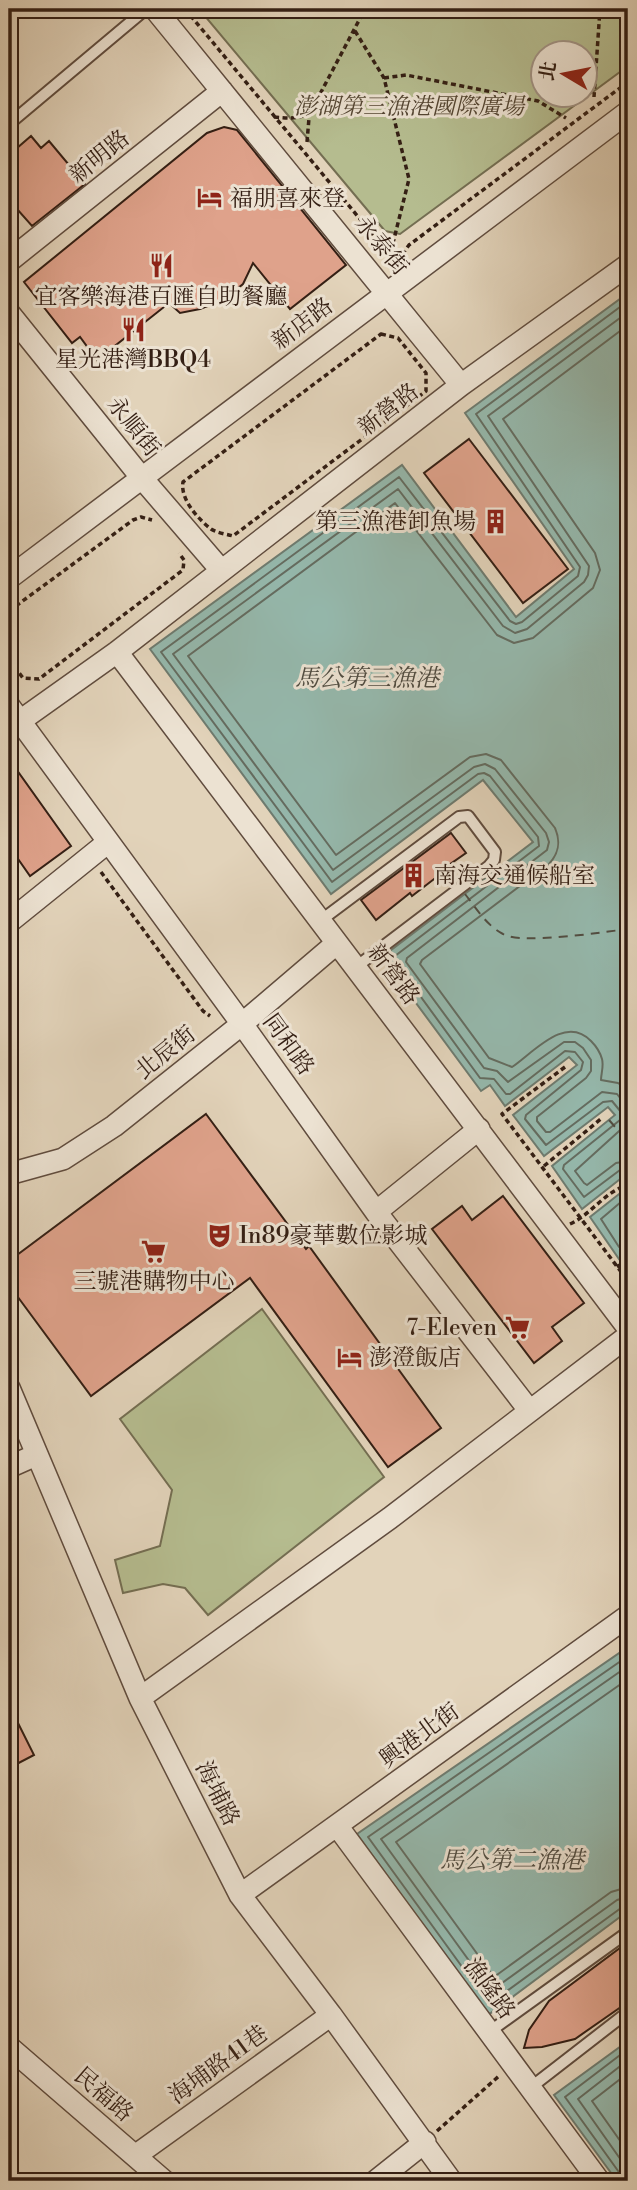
<svg xmlns="http://www.w3.org/2000/svg" width="637" height="2190" font-family="'Libre Bodoni','Noto Serif TC',serif">
<rect width="100%" height="100%" fill="#e2d3ba"/>
<filter id="stains"><feTurbulence type="fractalNoise" baseFrequency=".00286" numOctaves="4"/><feColorMatrix values="0 0 0 0 .2 0 0 0 0 .09 0 0 0 0 .02 0 0 0 .5 -.17"/></filter>
<radialGradient id="worn" r=".72"><stop offset=".6" stop-color="#630" stop-opacity="0"/><stop offset="1" stop-color="#630" stop-opacity=".3"/></radialGradient>
<path fill="#b5bc8f" stroke="#746e52" stroke-width="2" fill-rule="evenodd" d="M199 9H628V66L400 234 385 231ZM542 52H584V94H542Z
M262 1309 384 1477 208 1615 185 1588 163 1584 123 1593 115 1560 160 1546 172 1490 120 1419Z"/>
<path fill="#95b8ac" stroke="#6e7b6f" stroke-width="2" d="M628 293V1180L624 1176 582 1209 552 1166 615 1115 608 1107 544 1156 513 1115 577 1065 569 1057 505 1106 490 1085 481 1091 382 957 533 842 483 780 331 894 150 649 402 465 516 617 574 569 465 413Z
M628 1187V1252L619 1259 590 1217Z
M628 1647V1911L488 2015 357 1834Z
M628 2041V2181H617L554 2095Z"/>
<g fill="none" stroke-linecap="round" stroke-linejoin="round">
<path stroke="#646c60" stroke-width="2" d="M628 301 476 414 580 567 578 576 522 622 516 624 510 621 399 477 161 652 332 882 478 774 484 773 490 776 538 837 539 846 395 956 394 960 480 1078 494 1079 506 1094H510L565 1051 575 1052 583 1062 581 1070 526 1115 525 1119 546 1145 603 1102 612 1101 621 1112 620 1120 564 1165 563 1169 584 1197 620 1170H628
M628 312 488 416 589 566 588 575 584 582 527 629 515 633 503 626 398 489 173 654 333 870 474 767 485 764 495 769 546 833 549 842 547 850 407 958 406 962 484 1068 497 1071 508 1082 564 1042H575L583 1048 591 1060V1071L586 1078 537 1117V1121L546 1132H550L602 1092 617 1094 628 1108
M628 325 503 419 595 553 600 570 593 588 533 638 514 643 497 635 395 503 188 656 336 855 470 757 486 754 501 760 555 828C561 842 559 853 549 864L422 960 420 964 489 1058 512 1067C533 1053 565 1014 591 1041 596 1046 600 1052 602 1059 604 1066 601 1074 601 1080L618 1083 628 1090
M628 1123 575 1171 584 1183 587 1185 616 1163 628 1161
M628 1196 601 1219 619 1247H628
M628 1656 368 1837 489 2004 621 1908 628 1906
M628 1666 381 1839 491 1991 617 1900 628 1897
M628 1679 396 1842 494 1977 611 1892 628 1887
M628 2060 578 2099 628 2170
M628 2073 592 2101 628 2152
M622 2181 621 2175 565 2097 628 2049"/>
<path stroke="#514d42" stroke-width="2" stroke-dasharray="9 7" stroke-linecap="butt" d="M465 894C476 908 487 926 503 934 521 945 603 932 628 929
M609 1120 616 1128 628 1118"/>
</g>
<path fill="#dfa28b" stroke="#341f14" stroke-width="2" d="M224 127 237 130 346 265 290 309 253 263 243 284 223 300 200 309 180 313 169 303 97 360 80 337 72 343 24 282 207 133Z
M31 136 41 148 49 141 85 184 32 226 9 200V155Z
M469 439 568 569 523 603 424 473Z
M9 759 71 846 30 876 9 846Z
M451 833 466 853 436 874 438 876 412 896 410 893 376 920 361 900Z
M206 1114 306 1249 309 1246 441 1428 388 1467 250 1278 91 1396 9 1285V1261Z
M503 1196 584 1303 552 1327 562 1341 534 1363 432 1229 462 1206 472 1220Z
M9 1705 34 1755 9 1768Z
M628 1942V2002L575 2039 542 2047 524 2048 529 2030 549 2001Z"/>
<g fill="none" stroke-linecap="round" stroke-linejoin="round">
<defs>
<path id="service" d="M9 124 146 9
M320 921 459 817 468 816 495 852 494 860 489 866 356 967
M489 2032 628 1932
M530 2088 628 2012"/>
<path id="minor" d="M155 9 461 385
M9 261 222 91
M9 313 141 477 221 570
M9 578 628 112
M117 652 628 1328
M9 706 242 1024 376 1212 529 1410
M20 721 117 652 461 385 628 265
M9 922 107 843
M9 1174 63 1159 114 1126 242 1024 337 943
M376 1212 479 1129
M9 1388 140 1698 240 1895 331 2015 451 2181
M9 1467 36 1455
M140 1698 390 1518 628 1336
M338 1827 599 2181
M240 1895 628 1616
M9 2047 164 2181
M135 2156 331 2015
M376 2181 425 2142"/>
</defs>
<use href="#service" stroke="#604c3e" stroke-width="14"/>
<use href="#minor" stroke="#604c3e" stroke-width="24"/>
<path stroke="#341f14" stroke-width="3.5" stroke-dasharray="5 3.5" stroke-linecap="butt" d="M185 9 390 255 404 252 409 245 628 82
M599 18 612 9
M355 31 384 78 409 179 390 255
M384 78 406 75 538 101 566 118
M594 97 600 9
M274 117C288 118 299 120 310 112
M307 142 309 118 311 111 365 9
M381 334 398 338 426 373V391L233 536C226 534 217 533 211 529 198 519 180 499 183 482Z
M9 611 133 520 141 517 152 520
M9 660 23 678 39 679 183 570 184 560 179 553
M101 872 203 1011 210 1016
M565 1067 502 1114 628 1281
M544 1166 602 1118
M570 1224C592 1214 605 1191 628 1185
M617 1267 628 1259
M437 2131 499 2076"/>
<use href="#service" stroke="#ece2d2" stroke-width="10"/>
<use href="#minor" stroke="#ece2d2" stroke-width="21"/>
</g>
<defs>
<symbol id="hotel-bare" viewBox="-9 -9 18 18"><path d="M-6-4.5h1.5V1H6V5H4.5V3h-9V5H-6ZM-4 0a1.8 1.8 0 1 1 3.6 0ZM.5 0V-2.5h3Q6-2.5 6 0Z" fill="#8f2418" stroke="#ece2d2" stroke-width="2.5" paint-order="stroke"/></symbol>
<symbol id="restaurant-bare" viewBox="-9 -9 18 18"><path d="M-5-6h1v4h1v-4h1v4h1v-4h1v5L-1.5 .5V6h-2V.5L-5-1ZM5-6V6H3V1.5H1.5Q1.5-4 5-6Z" fill="#8f2418" stroke="#ece2d2" stroke-width="2.5" paint-order="stroke"/></symbol>
<symbol id="building-bare" viewBox="-9 -9 18 18"><path d="M-4-6H4V6H1V3H-1V6H-4ZM-2.5-4.3h1.7v1.8h-1.7ZM.8-4.3h1.7v1.8H.8ZM-2.5-1h1.7V.8h-1.7ZM.8-1h1.7V.8H.8Z" fill="#8f2418" stroke="#ece2d2" stroke-width="2.5" paint-order="stroke"/></symbol>
<symbol id="theatre-bare" viewBox="-9 -9 18 18"><path d="M-5-5.5Q0-4 5-5.5V0Q5 5 0 6Q-5 5-5 0ZM-3.3-2.5H-1v1.5H-3.3ZM1-2.5H3.3v1.5H1ZM-2.8 1Q0 5.5 2.8 1Z" fill="#8f2418" stroke="#ece2d2" stroke-width="2.5" paint-order="stroke"/></symbol>
<symbol id="supermarket-bare" viewBox="-9 -9 18 18"><path d="M-6-5.5h2.5l.6 2H6L4.5 2H-2.5L-4.4-4H-6ZM-1.5 3.2a1.3 1.3 0 1 0 .1 0ZM3 3.2a1.3 1.3 0 1 0 .1 0Z" fill="#8f2418" stroke="#ece2d2" stroke-width="2.5" paint-order="stroke"/></symbol>
</defs>
<g fill-rule="evenodd">
<use href="#hotel-bare" x="192" y="180" width="35" height="35"/>
<use href="#restaurant-bare" x="144" y="248" width="35" height="35"/>
<use href="#restaurant-bare" x="116" y="312" width="35" height="35"/>
<use href="#building-bare" x="478" y="504" width="35" height="35"/>
<use href="#building-bare" x="396" y="858" width="35" height="35"/>
<use href="#theatre-bare" x="202" y="1218" width="35" height="35"/>
<use href="#supermarket-bare" x="136" y="1234" width="35" height="35"/>
<use href="#supermarket-bare" x="500" y="1310" width="35" height="35"/>
<use href="#hotel-bare" x="332" y="1340" width="35" height="35"/>
</g>
<g text-anchor="middle" stroke-width="6" stroke-linejoin="round" paint-order="stroke">
<g font-size="23" font-style="italic" fill="#544633" stroke="#ece2d2">
<text x="409" y="114">澎湖第三漁港國際廣場</text>
</g>
<g font-size="23" fill="#341f14" stroke="#ece2d2">
<text transform="translate(99 156) rotate(-39)" y="8">新明路</text>
<text transform="translate(382 245) rotate(50)" y="8">永泰街</text>
<text transform="translate(302 323) rotate(-37)" y="8">新店路</text>
<text transform="translate(388 409) rotate(-38)" y="8">新營路</text>
<text transform="translate(134 426) rotate(51)" y="8">永順街</text>
<text transform="translate(394 974) rotate(53)" y="8">新營路</text>
<text transform="translate(289 1044) rotate(54)" y="8">同和路</text>
<text transform="translate(165 1052) rotate(-39)" y="8">北辰街</text>
<text transform="translate(419 1735) rotate(-36)" y="8">興港北街</text>
<text transform="translate(218 1793) rotate(63)" y="8">海埔路</text>
<text transform="translate(490 1988) rotate(54)" y="8">漁隆路</text>
<text transform="translate(218 2064) rotate(-36)" y="8">海埔路41巷</text>
<text transform="translate(104 2094) rotate(41)" y="8">民福路</text>
</g>
<g font-size="23" fill="#341f14" stroke="#ece2d2" text-anchor="start">
<text x="230" y="206">福朋喜來登</text>
<text x="161" y="304" text-anchor="middle">宜客樂海港百匯自助餐廳</text>
<text x="133" y="367" text-anchor="middle">星光港灣BBQ4</text>
<text x="476" y="529" text-anchor="end">第三漁港卸魚場</text>
<text x="434" y="883">南海交通候船室</text>
<text x="239" y="1243">In89豪華數位影城</text>
<text x="154" y="1289" text-anchor="middle">三號港購物中心</text>
<text x="497" y="1335" text-anchor="end">7-Eleven</text>
<text x="369" y="1365">澎澄飯店</text>
</g>
<g font-size="24" font-style="italic" fill="#514d42" stroke="#ece2d2">
<text x="367" y="686">馬公第三漁港</text>
<text x="512" y="1868">馬公第二漁港</text>
</g>
</g>
<rect width="637" height="2190" fill="none" stroke="#e2d3ba" stroke-width="35"/>
<rect x="10" y="10" width="616" height="2169" fill="none" stroke="#341f14" stroke-width="3.5"/>
<rect x="18" y="18" width="602" height="2155" fill="none" stroke="#341f14" stroke-width="2"/>
<g transform="translate(564 74) rotate(280)"><circle r="33" fill="#ece2d2" stroke="#a29486" stroke-width="2"/>
<path d="M0-5L12 26L0 18L-12 26Z" fill="#8f2418"/>
<text y="-10" font-size="19" font-weight="bold" text-anchor="middle" fill="#341f14">北</text>
</g>
<rect width="100%" height="100%" filter="url(#stains)"/>
<rect width="100%" height="100%" fill="url(#worn)"/>
</svg>
